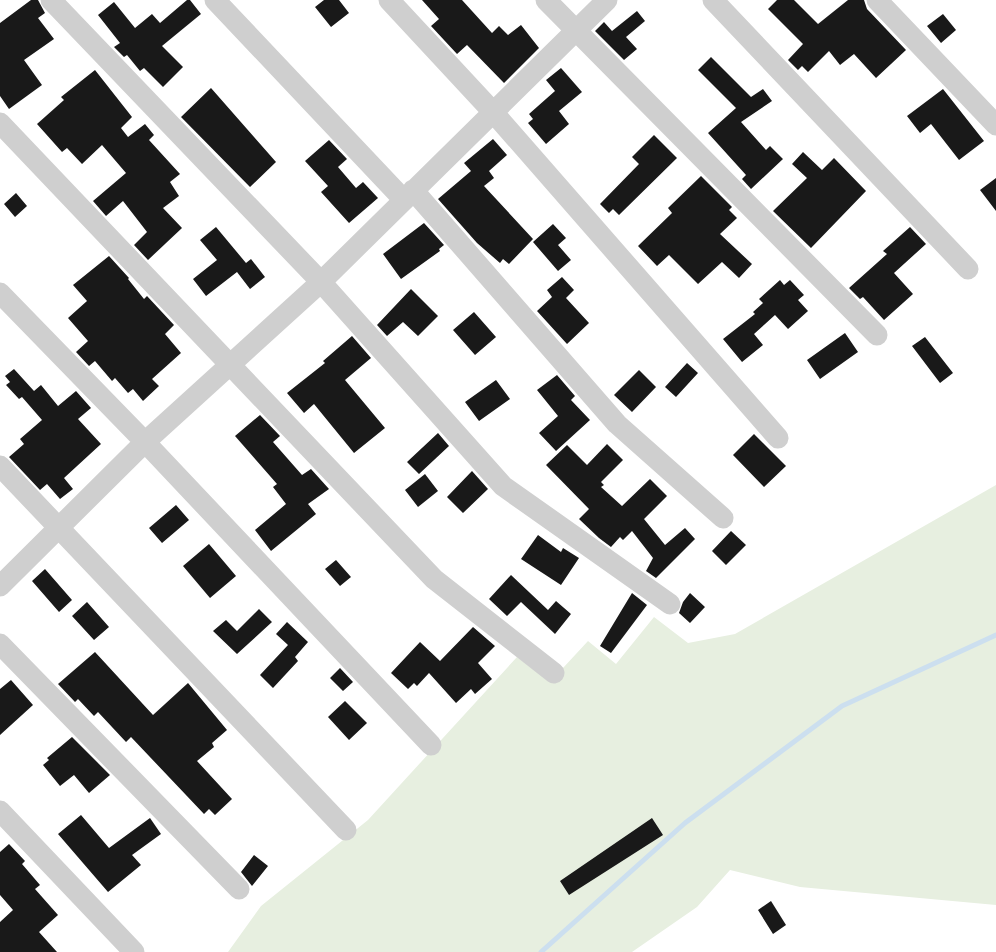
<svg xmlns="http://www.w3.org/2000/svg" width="996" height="952" font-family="Cabin,sans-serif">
<rect width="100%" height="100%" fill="#fff"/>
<path fill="#e7efe0" d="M996 485V905L800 887 730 870 697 907 632 952H228L261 906 368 820 517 657 550 682 588 641 616 664 654 617 688 643 735 634Z"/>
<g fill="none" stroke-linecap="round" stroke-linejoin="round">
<path stroke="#ccdfef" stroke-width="5" d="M541 952 685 823 842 706 996 635"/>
</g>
<path fill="#191919" d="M31 0H38L45 13 38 18 54 39 24 60 42 85 9 109 0 96V23Z
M187 0H190L201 14 162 46 183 67 163 87 144 68 140 71 127 55 124 57 114 47 120 43 98 15 114 2 135 28 152 14 160 23Z
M324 0H339L349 13 331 27 315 7Z
M422 0H462L492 33 499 26 508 35 521 25 539 48 504 83 467 45 457 54 431 26 439 19Z
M777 0H794L818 24 848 0H864L867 9 906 50 876 78 854 54 840 65 829 51 808 72 802 66 798 70 788 60 803 44 768 9Z
M637 11 645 21 626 37 637 49 624 60 595 31 604 22 612 31Z
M943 14 956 30 941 43 927 26Z
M711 57 751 97 763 89 772 101 741 122 766 150 770 146 783 159 751 189 742 179 746 175 708 133 736 108 698 70Z
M561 68 582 92 559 111 569 124 546 144 528 123 533 119 529 114 555 91 546 80Z
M95 70 132 117 121 128 128 137 145 124 154 135 149 140 180 174 170 182 179 196 163 208 182 228 148 260 134 245 147 232 123 201 106 216 93 201 126 173 102 145 82 164 67 148 62 152 37 124 64 100 61 97Z
M211 88 276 162 250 187 181 117Z
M943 89 984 141 959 160 931 124 920 133 907 116Z
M654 135 677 158 619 215 613 209 609 213 600 204 639 164 632 157Z
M493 139 507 155 489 171 494 178 484 186 533 239 509 264 503 259 500 263 477 243 438 199 471 171 464 163Z
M329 140 347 159 338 167 356 188 363 182 378 198 349 223 321 192 328 186 305 161Z
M803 152 822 170 834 158 866 191 811 248 773 211 807 178 792 164Z
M701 176 732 207 729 210 737 218 720 234 752 264 739 278 722 262 698 284 669 255 657 266 638 246 672 213 668 208Z
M996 178V211L980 190Z
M16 193 27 206 15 217 4 204Z
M424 223 444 245 439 249 440 251 401 279 383 254Z
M553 224 566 238 558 245 571 260 558 271 533 242Z
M216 227 246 263 251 259 265 277 250 289 237 272 206 296 193 279 217 260 200 240Z
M910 227 926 244 894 273 913 294 884 320 863 297 860 299 849 288 887 254 883 251Z
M109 256 129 278 128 279 144 299 147 296 174 325 165 334 181 353 152 379 159 386 143 401 133 389 128 393 115 378 112 381 95 361 89 366 76 352 88 341 68 318 87 301 73 285Z
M562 277 574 290 566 298 589 323 567 344 537 311 552 297 547 290Z
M780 280 784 285 790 280 804 295 798 300 808 311 788 329 775 315 754 334 763 345 742 362 723 339 755 314 753 312 763 303 759 299Z
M411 289 438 316 418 336 403 322 387 336 377 325Z
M474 312 496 337 475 355 453 330Z
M845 333 858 352 820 379 807 360Z
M352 336 371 358 345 380 385 428 354 453 314 404 304 413 287 393 325 363 323 361Z
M925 337 953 373 940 383 912 346Z
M687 363 698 373 676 397 665 387Z
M14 369 34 391 41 385 58 406 76 391 91 408 78 419 101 444 64 478 73 489 60 499 47 484 40 490 9 457 24 444 20 439 42 420 22 397 19 399 6 385 10 382 5 376Z
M639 370 656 387 632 412 614 395Z
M557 375 575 396 571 400 590 420 556 451 539 433 558 416 537 390Z
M496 380 510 399 479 421 465 402Z
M260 415 280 436 273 442 302 475 311 469 329 489 308 504 316 514 271 551 255 530 286 504 273 487 277 484 235 436Z
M438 433 449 446 419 474 407 462Z
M754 434 786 466 764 487 733 455Z
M607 444 623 460 601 482 604 485 601 487 622 506 650 479 667 496 644 519 665 545 685 528 695 539 656 578 646 571 653 558 632 531 623 540 620 537 611 547 599 538 579 519 589 509 546 465 567 445 587 465Z
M472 471 488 489 463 513 447 497Z
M425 474 438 491 418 507 405 490Z
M176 505 189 520 162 543 149 528Z
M731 531 746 545 726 565 712 551Z
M538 535 561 552 563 548 579 558 561 585 521 559Z
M209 544 236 576 210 598 183 566Z
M336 560 351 577 340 586 325 569Z
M45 569 72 600 59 612 32 581Z
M511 575 548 610 556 601 571 614 555 634 521 602 507 616 489 599Z
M632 593 647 605 611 653 600 646Z
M690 593 705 607 690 623 679 613 683 602Z
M87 602 109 627 94 640 72 616Z
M259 609 272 622 237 654 213 631 226 620 237 631Z
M287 622 308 642 295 657 298 661 273 688 260 675 288 645 276 634Z
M473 627 495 646 478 663 492 679 475 694 471 689 456 703 429 673 417 686 414 683 408 689 391 673 420 642 440 661Z
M95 652 153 715 188 683 227 730 212 743 214 747 197 761 232 799 215 815 209 809 204 814 131 737 126 742 98 712 94 716 78 699 75 702 58 684Z
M340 668 353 682 343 691 330 678Z
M11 680 33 705 0 735V689Z
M345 701 367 723 349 740 328 717Z
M72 737 110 775 89 793 74 775 60 786 43 765 49 760 47 758Z
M81 815 109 848 150 818 161 834 132 855 141 865 108 892 58 834Z
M652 818 663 835 569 895 560 881Z
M9 844 25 861 22 864 40 885 35 889 58 915 39 932 57 952H0V922L13 910 0 895V852Z
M254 855 268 866 252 886 241 872Z
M771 901 786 925 773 934 758 910Z"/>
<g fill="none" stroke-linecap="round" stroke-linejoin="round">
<path stroke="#cfcfcf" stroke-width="21" d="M51 0 321 282 503 486 670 604
M215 0 403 199
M389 0 493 112 778 438
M546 0 877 335
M713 0 968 269
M877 0 996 125
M0 123 434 579 554 673
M413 190 617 424 723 518
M0 293 145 442 431 745
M0 466 346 830
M0 586 145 442 321 282 607 0
M0 644 239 889
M0 811 134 952"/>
</g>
</svg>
